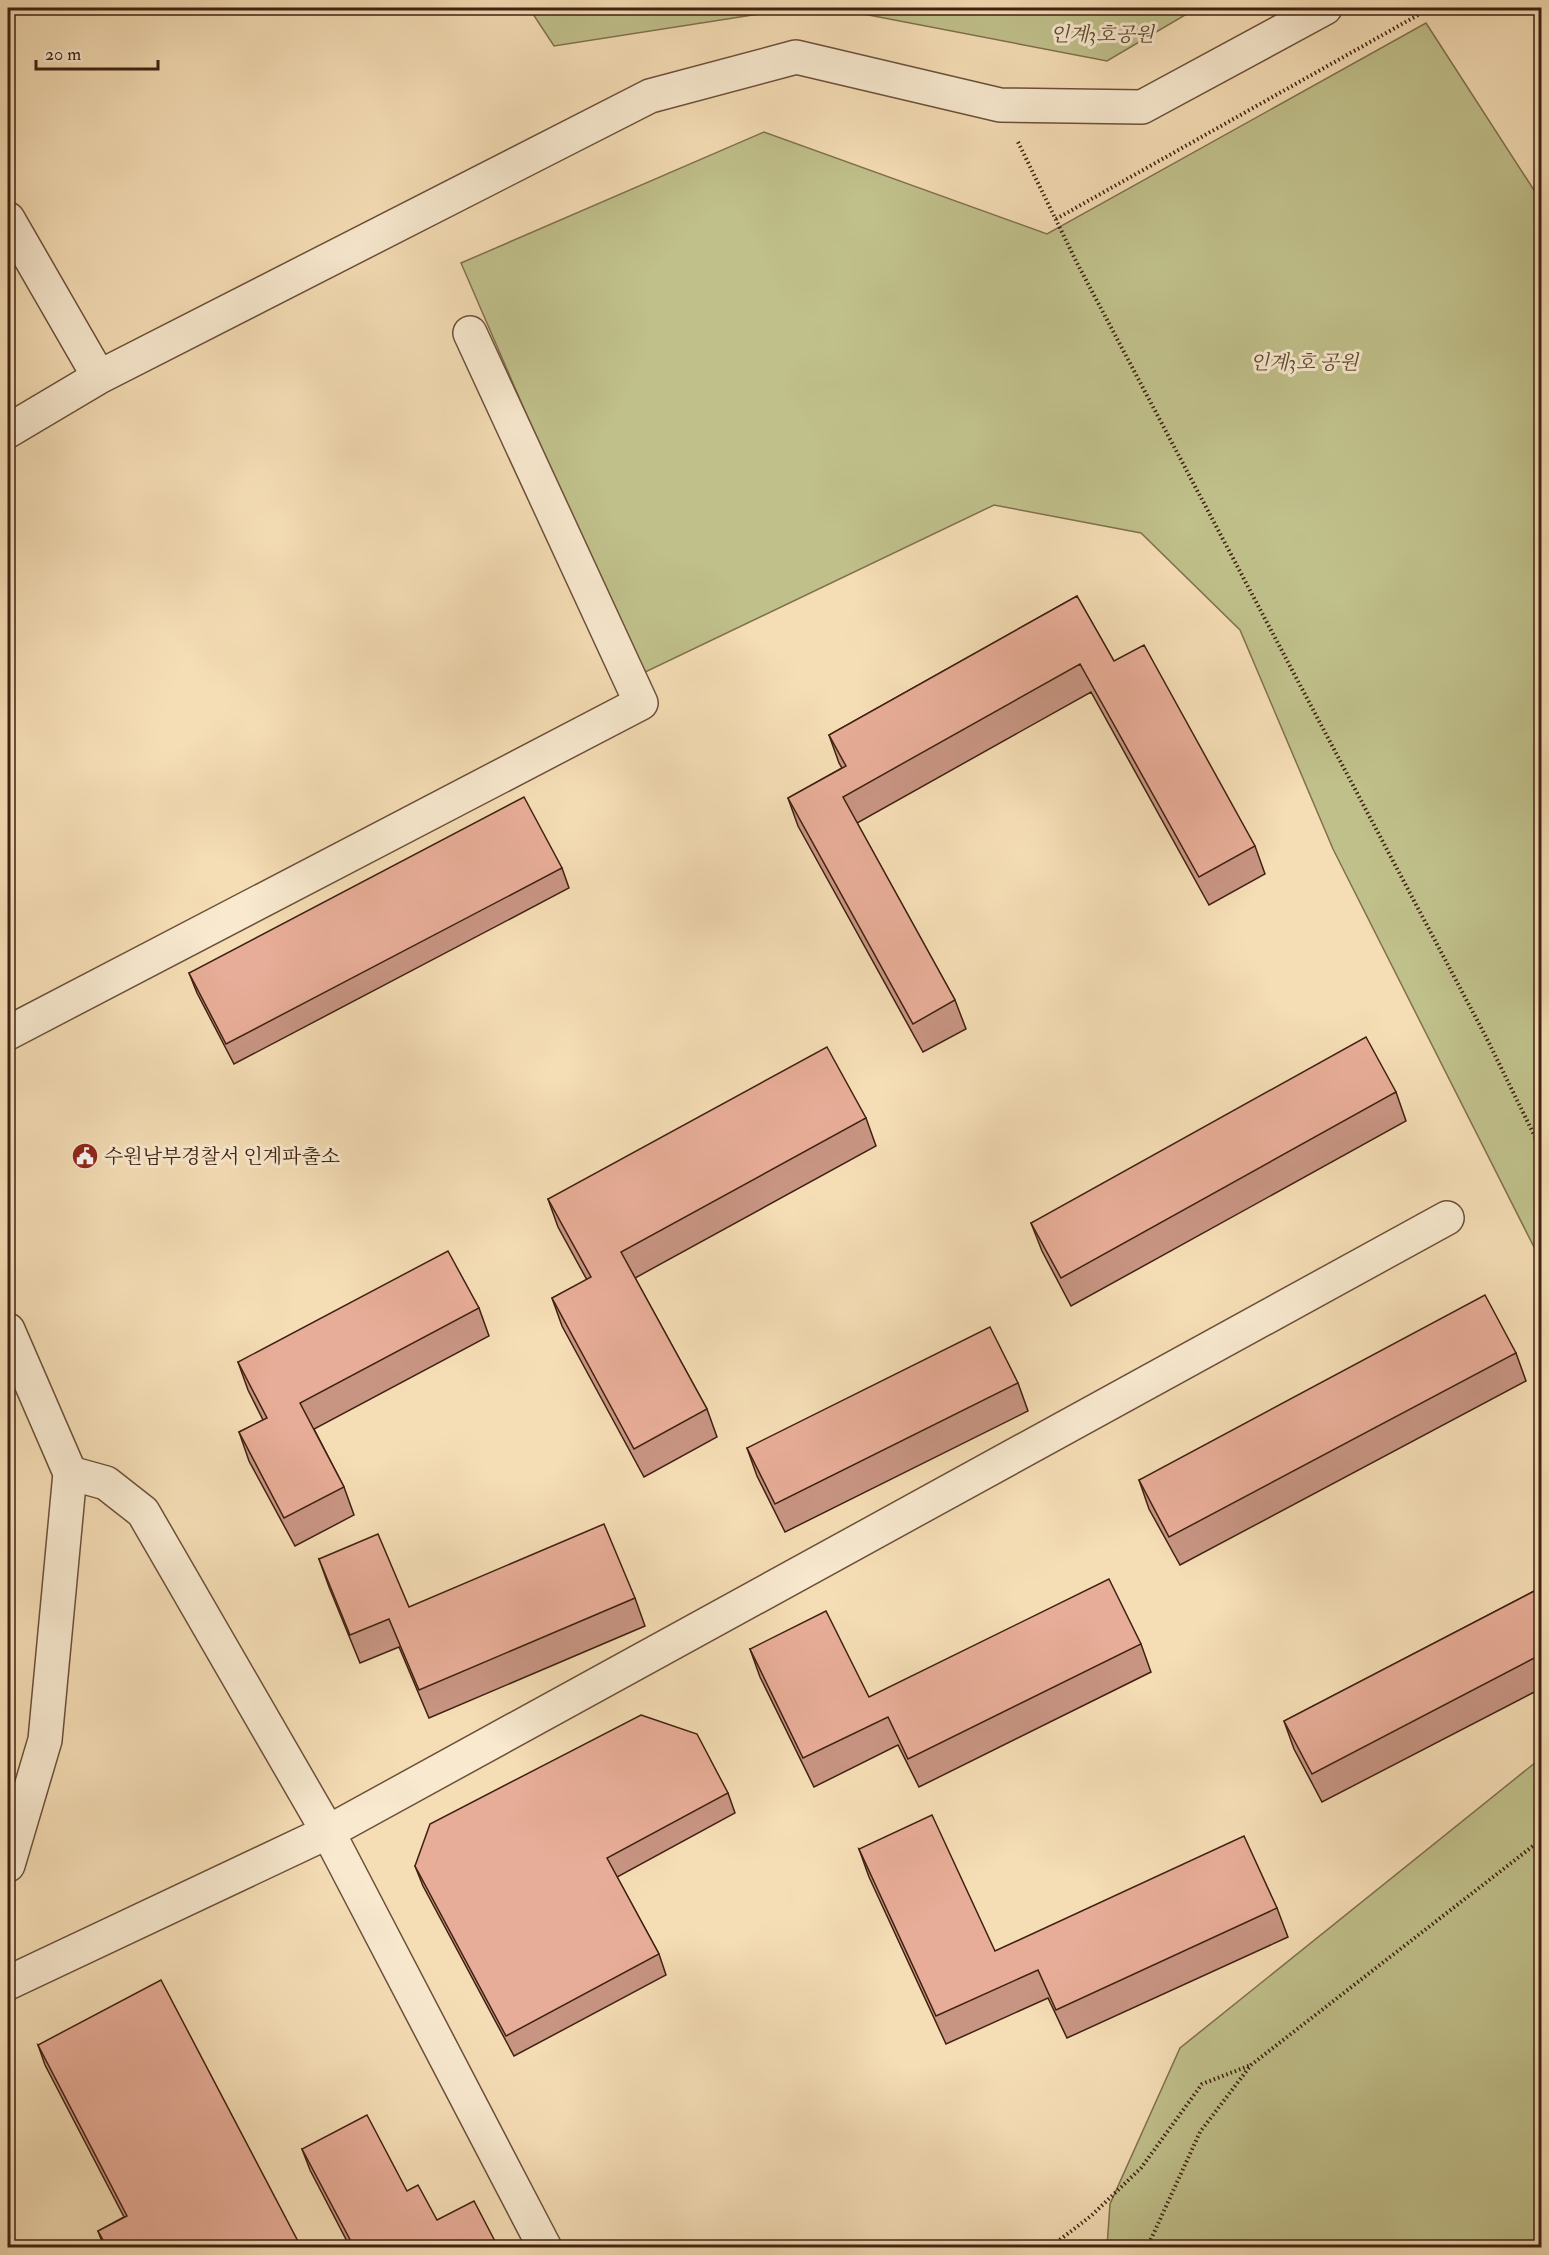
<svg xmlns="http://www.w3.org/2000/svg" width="1549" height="2255" font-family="'IM FELL Double Pica','Noto Serif KR',serif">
<rect width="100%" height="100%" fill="#f5ddb5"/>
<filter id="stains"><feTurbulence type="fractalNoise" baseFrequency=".00333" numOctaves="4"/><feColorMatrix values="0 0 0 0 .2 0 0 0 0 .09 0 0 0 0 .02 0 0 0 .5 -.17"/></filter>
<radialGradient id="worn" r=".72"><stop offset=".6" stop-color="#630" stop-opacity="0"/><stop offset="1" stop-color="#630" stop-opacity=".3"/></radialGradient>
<path fill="#c0c08b" stroke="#80704e" stroke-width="1.5" d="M529 8H798L554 46Z
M832 8H1197L1107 61Z
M1426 23 1541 201V1261L1333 849 1240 630 1141 533 994 505 639 675 461 263 764 132 1047 234Z
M1541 1758V2247H1107L1110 2204 1180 2048Z"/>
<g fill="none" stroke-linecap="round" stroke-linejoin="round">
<defs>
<path id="minor" d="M8 219 99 377
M8 431 99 377 650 96 796 57 1000 105 1142 107 1325 8
M8 1033 641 703 470 333
M70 1473 106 1483 143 1512 328 1832 545 2248
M8 1983 328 1832 1447 1218"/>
<path id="tertiary" d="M8 1330 70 1473 45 1740 8 1865"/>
</defs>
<use href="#minor" stroke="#6c503a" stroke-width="36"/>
<use href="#tertiary" stroke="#6c503a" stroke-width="36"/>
<path stroke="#3f2111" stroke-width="4" stroke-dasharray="1.5 3" stroke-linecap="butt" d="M1018 142 1077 263 1486 1037 1542 1151
M1056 219 1418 15 1421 8
M1049 2248 1091 2216 1141 2168 1202 2084 1251 2065
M1147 2248 1200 2132 1251 2065 1542 1839"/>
<use href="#minor" stroke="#f8e9cf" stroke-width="33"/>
<use href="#tertiary" stroke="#f8e9cf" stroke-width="33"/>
</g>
<path fill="#c89583" stroke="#3f2111" stroke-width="1.5" d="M1077 596 1114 661 1255 846 1265 874 1209 905 1091 692 857 823 955 1000 966 1029 923 1052 798 826 788 798 842 768 839 763 829 735Z
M562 868 569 888 234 1064 197 993 189 973Z
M1396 1092 1406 1121 1071 1306 1042 1251 1031 1223Z
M866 1118 876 1146 635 1278 707 1409 717 1437 644 1477 562 1326 552 1298 587 1280 558 1227 548 1199Z
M479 1308 489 1336 314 1429 344 1487 354 1515 295 1546 249 1461 239 1432 263 1420 248 1390 238 1362Z
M1516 1353 1526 1381 1180 1565 1149 1509 1139 1480Z
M1018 1383 1028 1411 785 1532 757 1476 747 1448Z
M319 1559 409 1607 635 1598 645 1626 429 1718 399 1647 360 1663 329 1587Z
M1542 1587V1688L1322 1802 1294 1749 1284 1721Z
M1141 1644 1151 1672 919 1787 898 1745 814 1787 760 1677 750 1649 869 1697Z
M728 1793 735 1813 617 1877 659 1954 666 1975 514 2056 423 1886 415 1866Z
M859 1849 995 1951 1277 1908 1288 1937 1067 2038 1048 1998 946 2044 869 1877Z
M38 2045 301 2247H104L98 2231 124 2217 45 2065Z
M302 2149 407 2191 437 2220 498 2247H350L310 2170Z"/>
<path fill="#e8ad98" stroke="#3f2111" stroke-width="1.5" d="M1077 596 1114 661 1144 645 1255 846 1199 877 1080 664 843 797 955 1000 913 1024 788 798 846 766 829 735Z
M524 797 562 868 226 1044 189 973Z
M1366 1037 1396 1092 1061 1278 1031 1223Z
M827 1047 866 1118 621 1252 707 1409 634 1449 552 1298 591 1277 548 1199Z
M448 1251 479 1308 300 1403 344 1487 284 1518 239 1432 267 1418 238 1362Z
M1485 1295 1516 1353 1169 1537 1139 1480Z
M990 1327 1018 1383 775 1504 747 1448Z
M604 1524 635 1598 419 1690 389 1619 350 1635 319 1559 378 1534 409 1607Z
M1109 1579 1141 1644 908 1759 888 1717 803 1758 750 1649 826 1611 869 1697Z
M1542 1587V1654L1312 1774 1284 1721Z
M641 1715 697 1734 728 1793 607 1858 659 1954 506 2036 415 1866 430 1824Z
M932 1815 995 1951 1244 1836 1277 1908 1056 2010 1038 1970 936 2016 859 1849Z
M161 1980 301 2247H107L98 2231 127 2216 38 2045Z
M367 2115 407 2191 418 2185 437 2220 474 2201 498 2247H354L302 2149Z"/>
<defs>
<symbol id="civic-disc" viewBox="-11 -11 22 22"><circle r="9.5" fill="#8f2418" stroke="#f8e9cf"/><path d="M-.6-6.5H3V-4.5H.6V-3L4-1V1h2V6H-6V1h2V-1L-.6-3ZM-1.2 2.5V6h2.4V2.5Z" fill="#fff"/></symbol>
</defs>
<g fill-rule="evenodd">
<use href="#civic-disc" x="70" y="1141" width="30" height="30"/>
</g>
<g text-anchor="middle" stroke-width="6" stroke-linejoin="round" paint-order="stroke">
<g font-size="20" font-style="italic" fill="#5f4930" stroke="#f8e9cf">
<text x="1102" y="41">인계3호공원</text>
<text x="1304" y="369">인계3호 공원</text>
</g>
<g font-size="20" fill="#3f2111" stroke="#f8e9cf" text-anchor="start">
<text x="104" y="1163">수원남부경찰서 인계파출소</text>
</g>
</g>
<rect width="1549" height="2255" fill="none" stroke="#f5ddb5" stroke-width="30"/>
<rect x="9" y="9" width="1531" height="2237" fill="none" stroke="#3f2111" stroke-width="3"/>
<rect x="15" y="15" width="1519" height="2225" fill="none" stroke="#3f2111" stroke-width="1.5"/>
<path d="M36 60v9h122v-9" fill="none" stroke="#3f2111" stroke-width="3"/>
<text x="45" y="60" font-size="18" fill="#3f2111" stroke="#f8e9cf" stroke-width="4.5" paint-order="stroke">20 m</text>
<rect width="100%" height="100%" filter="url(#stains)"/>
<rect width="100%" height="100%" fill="url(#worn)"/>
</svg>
